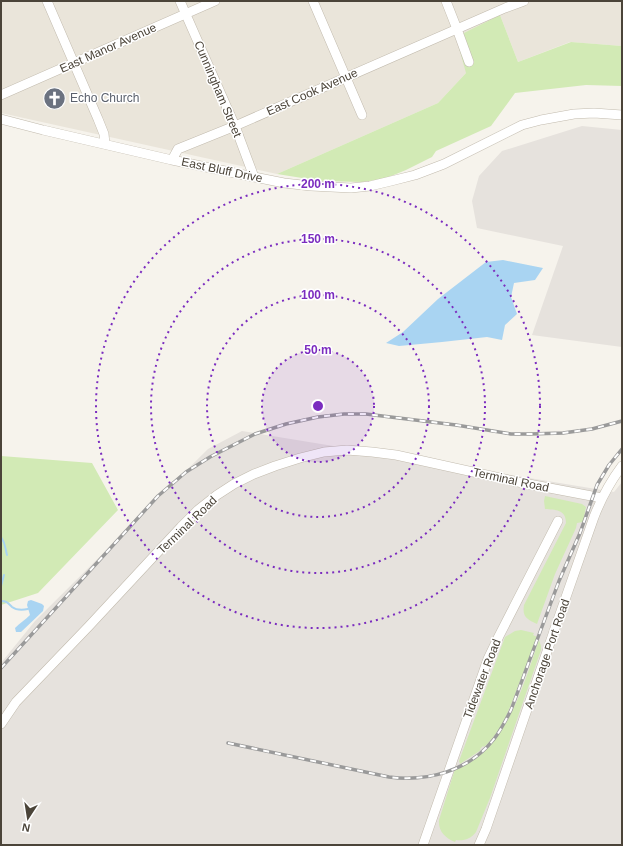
<svg xmlns="http://www.w3.org/2000/svg" width="623" height="846" font-family="Arial,sans-serif">
<rect width="100%" height="100%" fill="#f6f3ec"/>
<path fill="#eae5da" d="M1 1H622V46L570 42 518 62 500 15 466 73 438 103 277 174 1 113Z"/>
<path fill="#e6e2dd" d="M582 126 622 130V347L532 335 563 246 477 228 472 201 479 176 502 151Z
M242 431 614 492 622 482V845H1V663L35 621 208 449Z"/>
<path fill="#d2eab5" d="M500 15 518 62 571 42 622 46V86L586 85 515 93 491 126 436 151 432 157 406 170 384 179 362 182 321 181 277 174 438 103 466 73 456 37Z
M1 456 92 463 118 510 38 593 1 605Z
M545 496 582 504 586 507 583 522 577 523 576 528 555 574 537 624C527 619 522 617 524 605L566 523C566 509 555 510 545 509L544 501Z
M521 630 534 633 533 635 537 637C531 653 525 670 518 686 510 708 502 731 484 747L483 746 480 749 481 750 460 764 459 761 505 637 515 631Z
M539 640 541 646V650L490 798 476 832C471 839 464 841 456 840L455 842C445 838 438 831 439 820L455 769C463 766 471 761 479 756 511 731 526 677 539 640Z"/>
<path fill="#a9d4f2" d="M503 260 543 268 535 280 514 283 511 297 517 314 505 325 502 340 487 337 442 342 399 346 386 343 403 332 438 299 486 262Z
M31 600 42 604 44 606 43 611 21 632H16L15 628C20 623 25 620 30 615L27 605 28 601Z"/>
<g fill="none" stroke-linecap="round" stroke-linejoin="round">
<path stroke="#a9d4f2" stroke-width="2" d="M1 537C6 544 5 548 7 555
M1 586 4 575
M1 601C7 601 8 603 12 607 16 610 23 610 28 609"/>
<defs>
<path id="minor" d="M47 1 98 119 104 134 105 144
M180 1 235 126 254 177
M313 1 362 115
M446 1 457 29 469 62
M1 95 215 1
M1 119 43 130 172 160 254 177 284 183 311 186 351 188 370 186 391 181 415 175 444 164 522 125 541 120 574 114 594 113 622 115
M172 160 178 149 235 126 505 8 524 1
M1 724 16 702 89 626 181 527 198 510 217 495 234 484 254 474 275 466 300 458 324 452 347 450 372 452 396 455 518 482 602 498
M423 845 488 659 499 636 558 521
M479 845 486 829 553 634 594 517C601 499 610 482 622 466"/>
</defs>
<use href="#minor" stroke="#c2bbae" stroke-width="10"/>
<use href="#minor" stroke="#fff" stroke-width="9"/>
<defs>
<path id="rail" d="M1 668 158 496 186 472 210 457 255 434 286 424 318 417 344 414H366L456 425 511 434H530L563 433 592 429 622 421
M228 743 389 777C428 782 469 771 494 739 501 730 506 720 511 710L559 581 580 533 597 485 609 465 622 449"/>
</defs>
<use href="#rail" stroke="#9a9a9a" stroke-width="3.5"/>
<use href="#rail" stroke="#fff" stroke-width="2" stroke-dasharray="6" stroke-linecap="butt"/>
</g>
<circle cx="318" cy="406" r="56" fill="#7b2cbf" fill-opacity=".12"/>
<g fill="none" stroke="#7b2cbf" stroke-width="2" stroke-dasharray="2 4">
<circle cx="318" cy="406" r="56"/>
<circle cx="318" cy="406" r="111"/>
<circle cx="318" cy="406" r="167"/>
<circle cx="318" cy="406" r="222"/>
</g>
<defs>
<symbol id="church-disc" viewBox="-11 -11 22 22"><circle r="9.5" fill="#6b7280" stroke="#fff"/><path d="M-1.2-6h2.4v3.5h3.3v2.4h-3.3V6h-2.4V-.1h-3.3v-2.4h3.3Z" fill="#fff"/></symbol>
</defs>
<g fill-rule="evenodd">
<use href="#church-disc" x="42" y="86" width="25" height="25"/>
</g>
<g text-anchor="middle" stroke-width="3" stroke-linejoin="round" paint-order="stroke">
<g font-size="12" fill="#4b4439" stroke="#fff">
<text transform="translate(108 48) rotate(-24)" y="4">East Manor Avenue</text>
<text transform="translate(218 89) rotate(67)" y="4">Cunningham Street</text>
<text transform="translate(312 92) rotate(-24)" y="4">East Cook Avenue</text>
<text transform="translate(222 170) rotate(12)" y="4">East Bluff Drive</text>
<text transform="translate(511 480) rotate(12)" y="4">Terminal Road</text>
<text transform="translate(187 525) rotate(-44)" y="4">Terminal Road</text>
<text transform="translate(547 654) rotate(-71)" y="4">Anchorage Port Road</text>
<text transform="translate(482 679) rotate(-69)" y="4">Tidewater Road</text>
</g>
<g font-size="12" fill="#5b616d" stroke="#fff" text-anchor="start">
<text x="70" y="102">Echo Church</text>
</g>
</g>
<circle cx="318" cy="406" r="6" fill="#7b2cbf" stroke="#fff" stroke-width="2"/>
<g font-size="12" text-anchor="middle" font-weight="bold" fill="#7b2cbf" stroke="#fff" stroke-width="3" stroke-linejoin="round" paint-order="stroke">
<text x="318" y="188">200 m</text>
<text x="318" y="243">150 m</text>
<text x="318" y="299">100 m</text>
<text x="318" y="354">50 m</text>
</g>
<rect width="623" height="846" fill="none" stroke="#4b4439" stroke-width="4"/>
<g transform="translate(28 818) rotate(192)" stroke="#ffffff" stroke-width="3" paint-order="stroke">
<path d="M0-3L7 15L0 10L-7 15Z" fill="#4b4439"/>
<text y="-6" font-size="11" font-weight="bold" text-anchor="middle" fill="#4b4439">N</text>
</g>
</svg>
